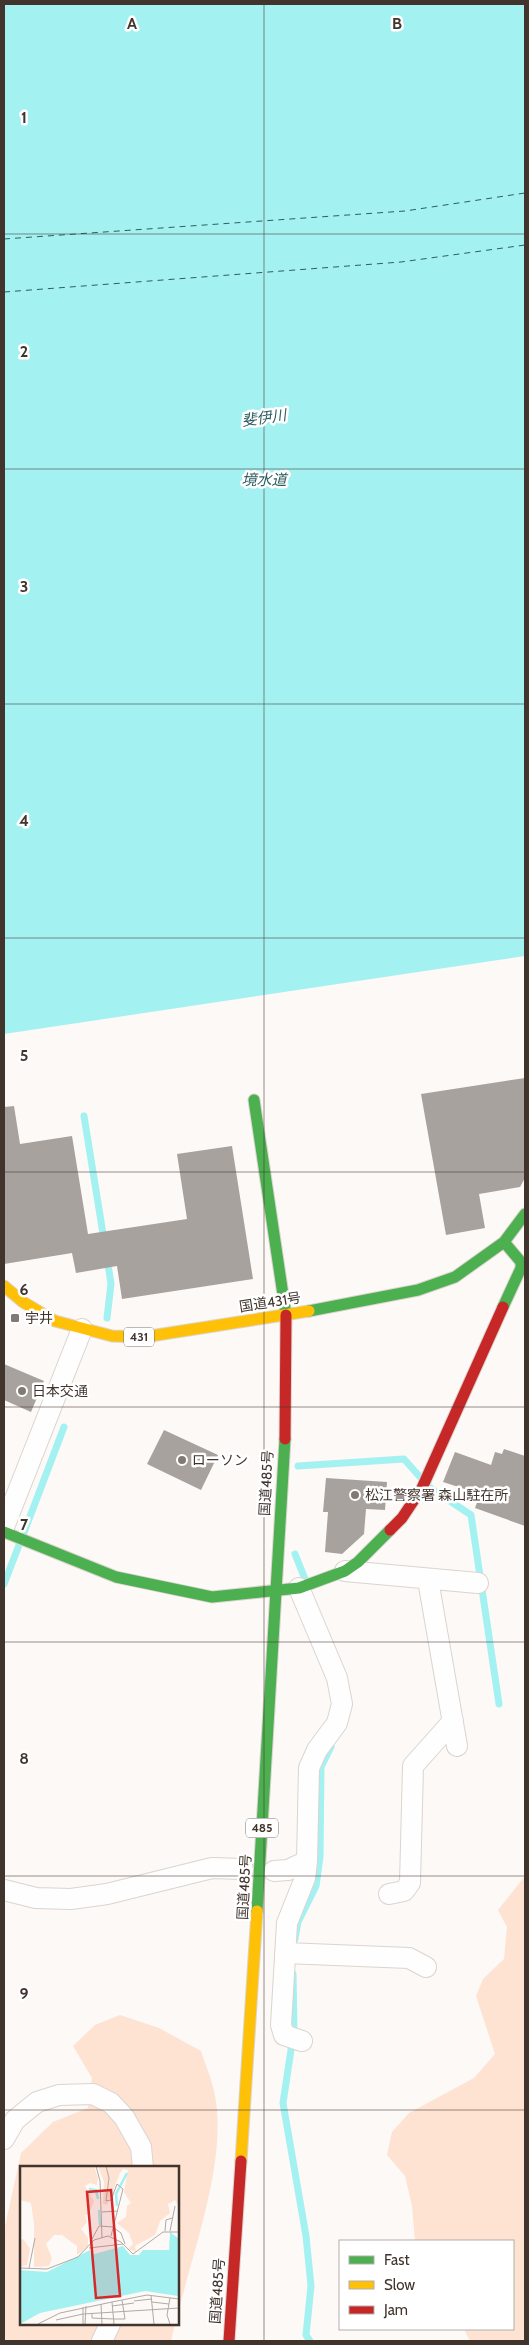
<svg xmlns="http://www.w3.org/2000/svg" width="529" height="2345" font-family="Cabin,'Noto Sans JP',sans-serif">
<rect width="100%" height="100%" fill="#fcf9f6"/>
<path fill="#fee2d2" d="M525 1876V2341H470L464 2329H513V2241H415L412 2206 405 2176 387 2155 392 2132 409 2113 474 2078 495 2054 476 1996 483 1979 504 1959 507 1927 498 1910Z
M120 2015 159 2028 201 2051C205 2064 211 2077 214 2091 229 2157 193 2249 178 2314V2168H21V2324H175L171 2341H4V2231L21 2153 53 2122 88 2108 92 2078 73 2046 95 2025Z"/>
<path fill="#a4f1f2" d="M4 4H525V956L4 1034Z"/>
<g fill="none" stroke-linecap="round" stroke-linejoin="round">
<path stroke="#a4f1f2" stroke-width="7" d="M84 1116 104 1240
M107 1258 111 1284 107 1318
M298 1466 404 1459 420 1477
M429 1487 471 1515 499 1704
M23 1535 64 1427
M295 1554 305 1579
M4 1584 19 1545
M295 1939 298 1922 316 1886 320 1857 321 1767 331 1747
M293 1974 294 2030 283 2103 306 2236 311 2286 306 2335 310 2341"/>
<path stroke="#2e5e60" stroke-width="1" stroke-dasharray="6 5" stroke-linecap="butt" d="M4 239 405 211 525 193
M4 292 401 262 525 245"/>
</g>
<path fill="#a8a29e" d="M525 1078V1178L520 1187 479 1194 485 1228 446 1235 421 1094Z
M14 1106 20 1144 72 1136 88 1234 187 1219 177 1154 232 1146 253 1279 122 1299 117 1266 76 1273 72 1253 4 1264V1107Z
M4 1364 44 1381 31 1412 4 1400Z
M164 1430 218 1455 201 1490 147 1464Z
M504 1449 525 1456V1526L475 1508 480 1494 443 1482 455 1452 491 1465 495 1452 502 1454Z
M326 1478 387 1482 385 1510 366 1509 364 1534 342 1554 325 1552 328 1512H323Z"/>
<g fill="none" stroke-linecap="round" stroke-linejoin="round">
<defs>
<path id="street" d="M4 1527 82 1329
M345 1571 478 1583
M428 1580 457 1746
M299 1588 337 1678 342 1704 337 1723 317 1750 309 1768 307 1861 305 1878 287 1923 281 2025 284 2035 302 2041
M274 1871 288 1870 307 1861
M4 1890 36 1898 71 1899 107 1894 212 1868 243 1869
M389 1894 404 1891 410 1883 413 1766 453 1721
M285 1953 409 1958 426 1967
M4 2139 15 2120 37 2102 59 2095 93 2094 111 2103 124 2117 141 2147 143 2168
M102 2341 110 2324"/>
<path id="fast" d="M254 1100 286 1315
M503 1307 521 1268V1262L504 1242
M309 1311 418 1290 455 1277 504 1242 525 1214
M4 1532 116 1577 212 1597 299 1588 345 1571 358 1562 390 1530
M257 1911 285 1439"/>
<path id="slow" d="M4 1286 23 1302 55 1321 112 1336 144 1337 309 1311
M241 2161 257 1911"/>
<path id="jam" d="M285 1439 286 1315
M390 1530 402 1518 422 1488 503 1307
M229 2341 241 2161"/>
</defs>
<use href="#street" stroke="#dbd4cf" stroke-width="22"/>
<use href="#fast" stroke="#dbd4cf" stroke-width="13"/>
<use href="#slow" stroke="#dbd4cf" stroke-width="13"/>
<use href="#jam" stroke="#dbd4cf" stroke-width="13"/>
<use href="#street" stroke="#fffefe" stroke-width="20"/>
<use href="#fast" stroke="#4caf50" stroke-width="11"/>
<use href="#slow" stroke="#ffc107" stroke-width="11"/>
<use href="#jam" stroke="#c62828" stroke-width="11"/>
</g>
<path fill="none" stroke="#41342d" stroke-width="1" stroke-opacity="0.55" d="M264 4V2341M4 234H525M4 469H525M4 704H525M4 938H525M4 1172H525M4 1407H525M4 1642H525M4 1876H525M4 2110H525"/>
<g fill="#827973" stroke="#fff" stroke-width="2">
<rect x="10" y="1313" width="10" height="10" rx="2.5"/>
<circle cx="22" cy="1391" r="5"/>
<circle cx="182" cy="1460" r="5"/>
<circle cx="355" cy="1495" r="5"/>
</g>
<g text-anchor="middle" stroke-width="5" stroke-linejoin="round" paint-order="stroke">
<g fill="#fff" stroke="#7a716c" stroke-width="1">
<rect x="124" y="1327.5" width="30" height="19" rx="4"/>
<rect x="246" y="1818.5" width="32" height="19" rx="4"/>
</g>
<g font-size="12" font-weight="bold" fill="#41342d">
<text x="139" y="1341">431</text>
<text x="262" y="1832">485</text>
</g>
<g font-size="14" fill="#41342d" stroke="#fff">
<text transform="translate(270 1302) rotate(-9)" y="5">国道431号</text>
<text transform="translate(266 1483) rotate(-87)" y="5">国道485号</text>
<text transform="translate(244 1887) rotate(-87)" y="5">国道485号</text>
<text transform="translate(217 2291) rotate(-86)" y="5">国道485号</text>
</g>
<g font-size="14" fill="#41342d" stroke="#fff" text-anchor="start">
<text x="25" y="1323">宇井</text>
<text x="32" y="1396">日本交通</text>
<text x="192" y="1465">ローソン</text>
<text x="365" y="1500">松江警察署 森山駐在所</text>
</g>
<g font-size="15" font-style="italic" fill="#2e5e60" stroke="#fff">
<text transform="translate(264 418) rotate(-8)" y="5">斐伊川</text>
<text x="264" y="485">境水道</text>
</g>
</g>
<g transform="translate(20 2166)">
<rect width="159" height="159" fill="#fcf9f6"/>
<path d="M0 0H74L78 12 77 19 70 17 65 20 74 35 69 48 65 49 67 56 61 63 68 72V81L57 89V80L42 69H34L26 78 32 92 29 100 14 101V58L11 37 0 34ZM78 0H159V41L155 34 148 38 150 47 140 55 135 69 115 80 116 86 108 83 113 78 109 67 97 57 106 51 107 40 111 37 104 26 108 4 103 3 100 7 87 39 83 38 84 16ZM3 73 10 83 7 99 0 101V74Z" fill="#fee2d2"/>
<path d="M150 66 159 73 158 130 125 125 20 147 0 158V104L27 106 70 84 71 89 103 80 110 89H119L123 84H149Z" fill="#a4f1f2"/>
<path fill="none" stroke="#a4f1f2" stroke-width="2.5" d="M69 23 76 24 78 33M97 40 96 28 107 7M79 44 80 59M0 143 18 134 81 120 134 111 159 112M0 145 18 136 81 122 134 114H159"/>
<path fill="none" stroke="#b1aaa6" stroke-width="1" d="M76 0 80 15 82 72M86 0 89 12 86 35 91 34 97 18 103 23 91 70M82 46 98 45M94 62 101 67 105 78M145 65 146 54 152 52M150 65 155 40M72 73 79 60 94 61M69 82 103 78M0 102 27 103 58 91 74 74 88 70 101 76 113 88 143 66H159M9 102 15 72M131 129 134 158M114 135 132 133M132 136 149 138M81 138 82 158M92 140 114 137M72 147V152L94 153M94 153H105L102 134M36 154 63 148 159 142M18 158 40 147 92 136M63 158V141M65 158 66 140M94 158 92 136 127 129 159 133M150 158 147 149 150 132"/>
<path fill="#d62828" fill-opacity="0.15" stroke="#d62828" stroke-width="2.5" d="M91 24 100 130 76 132 67 26Z"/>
<rect width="159" height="159" fill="none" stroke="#41342d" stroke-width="2.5"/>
</g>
<g font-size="16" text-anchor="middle" font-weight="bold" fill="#41342d" stroke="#fff" stroke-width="5" stroke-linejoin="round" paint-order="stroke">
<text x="132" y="29">A</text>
<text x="397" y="29">B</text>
<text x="24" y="123">1</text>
<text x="24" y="357">2</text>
<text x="24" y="592">3</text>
<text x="24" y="826">4</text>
<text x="24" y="1061">5</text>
<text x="24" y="1295">6</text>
<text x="24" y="1530">7</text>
<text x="24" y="1764">8</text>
<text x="24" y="1999">9</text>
</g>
<rect width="529" height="2345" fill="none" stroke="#41342d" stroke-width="10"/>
<rect x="339" y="2240" width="175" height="90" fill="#ffffff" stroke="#b3aeab"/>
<rect x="349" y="2256" width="25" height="8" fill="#4caf50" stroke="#b3aeab"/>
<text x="384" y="2265" font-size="15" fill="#41342d">Fast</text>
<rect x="349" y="2281" width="25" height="8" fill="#ffc107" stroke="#b3aeab"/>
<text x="384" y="2290" font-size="15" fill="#41342d">Slow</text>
<rect x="349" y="2306" width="25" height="8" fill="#c62828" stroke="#b3aeab"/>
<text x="384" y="2315" font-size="15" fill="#41342d">Jam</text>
</svg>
